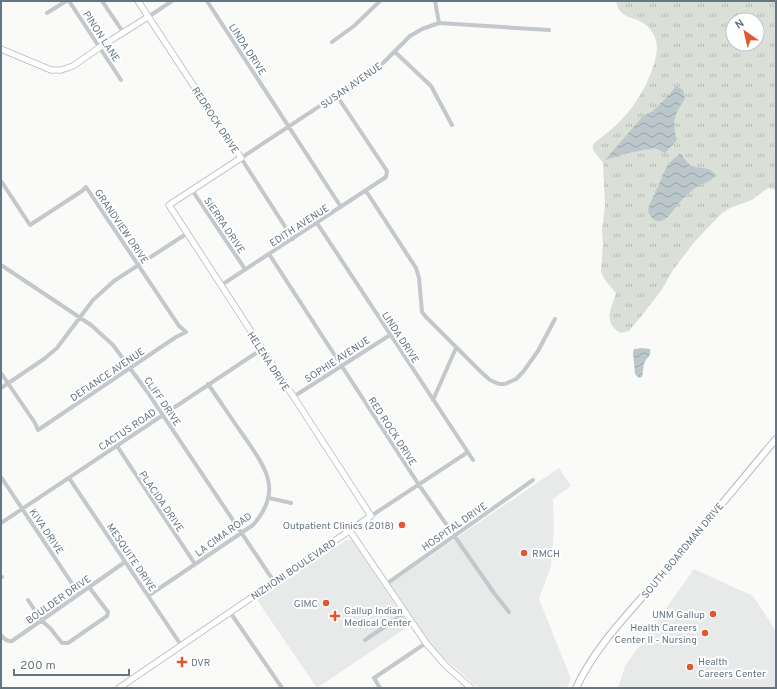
<svg xmlns="http://www.w3.org/2000/svg" width="777" height="689" font-family="Overpass,sans-serif">
<defs>
<pattern id="grass-tufts" width="24" height="20" patternUnits="userSpaceOnUse"><rect width="24" height="20" fill="#dadfd7"/><path d="M3 7l-1-3M5 7V3M7 7l1-3M15 17l-1-3M17 17v-4M19 17l1-3" fill="none" stroke="#b4b9b4"/></pattern>
<pattern id="water-waves" width="16" height="10" patternUnits="userSpaceOnUse"><rect width="16" height="10" fill="#bbc7cb"/><path d="M0 5q4-4 8 0t8 0" fill="none" stroke="#9ca6aa"/></pattern>
</defs>
<rect width="100%" height="100%" fill="#fafaf8"/>
<path fill="#e8e9e9" d="M559 468 571 486 553 499 554 529 551 566 539 599 571 679 567 688H478L444 658 429 641 390 584 459 536Z
M346 540H352L409 626 317 688 257 600Z
M694 569 753 596 776 631V688H618L625 666Z"/>
<path fill="url(#grass-tufts)" fill-rule="evenodd" d="M616 1H776V190L769 188 765 190 752 200 730 208 722 213 696 240 673 270 661 291 639 319 629 331 620 333C603 322 611 309 616 293L605 280 601 272 603 243 602 230 605 205 603 163 593 150V144C603 136 614 128 623 118 638 103 656 70 657 48 657 39 653 32 647 26 637 15 620 22 616 1ZM733 20H757V44H733Z"/>
<path fill="url(#water-waves)" d="M676 86 683 90 685 99C675 113 671 122 677 140L665 153 655 148 628 153 605 160 643 116 653 111 668 96Z
M679 154H681C684 158 686 162 690 165 699 170 708 165 715 174 713 183 700 183 694 189 689 193 684 197 680 202 673 210 661 232 650 215 648 212 648 210 649 206L668 164Z
M642 348 650 349C652 357 646 357 644 364 643 368 643 373 642 377L639 378 635 374 633 352 634 349Z"/>
<g fill="none" stroke-linecap="round" stroke-linejoin="round">
<defs>
<path id="secondary" d="M1 49 51 70H61L73 66 100 47 148 17
M350 531 426 643 445 665 471 688
M119 688 371 516 169 205 241 158 138 1"/>
<path id="primary" d="M576 688C597 643 634 608 666 570 703 527 739 483 776 439"/>
</defs>
<use href="#secondary" stroke="#b3babf" stroke-width="7"/>
<use href="#primary" stroke="#b5babe" stroke-width="8"/>
<path stroke="#c3c8cc" stroke-width="4" d="M69 1 121 80
M102 1 123 32
M207 1 341 207
M435 1 439 23
M47 13 66 1
M148 17 172 1
M332 42 354 26 380 1
M395 52 431 86 452 125
M1 181 30 225 82 191 86 187 179 326 186 332 176 337 38 430 35 423 1 373
M192 190 245 269
M366 191 416 268 419 278 422 312 426 317 481 372 490 380 499 384H505L516 379 523 372 538 351 555 319
M317 223 473 460
M293 239 241 158 379 67 410 36 422 29 439 23 549 30
M269 254 419 485 494 593 509 612
M1 265 91 325 113 345 146 390 275 583
M220 286 386 177 387 171 337 96
M1 388 44 359 57 348 93 300 114 281 186 234
M293 397 390 335
M433 400 456 348
M117 446 195 564
M1 477 79 594
M69 478 181 645
M269 498 291 503
M371 516 468 452
M1 523 262 349
M1 577H2
M385 585 533 480
M148 596 253 525C284 490 265 467 243 435 231 418 220 401 208 384
M28 600 42 621 50 628 62 643H68L107 616 108 612 89 587
M230 612 282 688
M1 635C4 639 7 642 12 641L125 562
M365 640 405 613
M380 688 374 678 426 643"/>
<use href="#secondary" stroke="#fff" stroke-width="5.5"/>
<use href="#primary" stroke="#fff" stroke-width="6"/>
</g>
<g fill="#e4572e" stroke="#fff" stroke-width="1.5">
<circle cx="402" cy="525" r="4"/>
<circle cx="524" cy="553" r="4"/>
<circle cx="326" cy="603" r="4"/>
<circle cx="713" cy="614" r="4"/>
<path d="M333 610h4v4h4v4h-4v4h-4v-4h-4v-4h4z"/>
<circle cx="705" cy="633" r="4"/>
<path d="M180 656h4v4h4v4h-4v4h-4v-4h-4v-4h4z"/>
<circle cx="690" cy="667" r="4"/>
</g>
<g text-anchor="middle" stroke-width="4" stroke-linejoin="round" paint-order="stroke">
<g font-size="10" fill="#657683" stroke="#fff">
<text transform="translate(102 36) rotate(57)" y="4">PINON LANE</text>
<text transform="translate(248 49) rotate(57)" y="4">LINDA DRIVE</text>
<text transform="translate(351 85) rotate(-35)" y="4">SUSAN AVENUE</text>
<text transform="translate(216 120) rotate(57)" y="4">REDROCK DRIVE</text>
<text transform="translate(225 225) rotate(56)" y="4">SIERRA DRIVE</text>
<text transform="translate(299 225) rotate(-33)" y="4">EDITH AVENUE</text>
<text transform="translate(122 226) rotate(56)" y="4">GRANDVIEW DRIVE</text>
<text transform="translate(401 337) rotate(57)" y="4">LINDA DRIVE</text>
<text transform="translate(337 359) rotate(-33)" y="4">SOPHIE AVENUE</text>
<text transform="translate(269 361) rotate(57)" y="4">HELENA DRIVE</text>
<text transform="translate(107 374) rotate(-34)" y="4">DEFIANCE AVENUE</text>
<text transform="translate(163 401) rotate(56)" y="4">CLIFF DRIVE</text>
<text transform="translate(127 429) rotate(-34)" y="4">CACTUS ROAD</text>
<text transform="translate(393 431) rotate(57)" y="4">RED ROCK DRIVE</text>
<text transform="translate(162 501) rotate(56)" y="4">PLACIDA DRIVE</text>
<text transform="translate(454 526) rotate(-35)" y="4">HOSPITAL DRIVE</text>
<text transform="translate(47 531) rotate(56)" y="4">KIVA DRIVE</text>
<text transform="translate(223 534) rotate(-36)" y="4">LA CIMA ROAD</text>
<text transform="translate(682 550) rotate(-50)" y="4">SOUTH BOARDMAN DRIVE</text>
<text transform="translate(132 557) rotate(56)" y="4">MESQUITE DRIVE</text>
<text transform="translate(293 569) rotate(-34)" y="4">NIZHONI BOULEVARD</text>
<text transform="translate(58 599) rotate(-35)" y="4">BOULDER DRIVE</text>
</g>
<g font-size="10" fill="#657683" stroke="#fff" text-anchor="end">
<text x="394" y="529">Outpatient Clinics (2018)</text>
<text x="532" y="557" text-anchor="start">RMCH</text>
<text x="318" y="607">GIMC</text>
<text x="344" y="614" text-anchor="start">Gallup Indian<tspan x="344" dy="12">Medical Center</tspan></text>
<text x="705" y="618">UNM Gallup</text>
<text x="697" y="631">Health Careers<tspan x="697" dy="12">Center II - Nursing</tspan></text>
<text x="698" y="665" text-anchor="start">Health<tspan x="698" dy="12">Careers Center</tspan></text>
<text x="191" y="666" text-anchor="start">DVR</text>
</g>
</g>
<rect width="777" height="689" fill="none" stroke="#657683" stroke-width="4"/>
<g transform="translate(745 32) rotate(326)"><circle r="19" fill="#ffffff" stroke="#c1c8cd"/>
<path d="M0-3L7 15L0 10L-7 15Z" fill="#e4572e"/>
<text y="-6" font-size="11" font-weight="bold" text-anchor="middle" fill="#657683">N</text>
</g>
<path d="M14 669v6h115v-6" fill="none" stroke="#657683" stroke-width="2"/>
<text x="20" y="669" font-size="12" fill="#657683" stroke="#ffffff" stroke-width="3" paint-order="stroke">200 m</text>
</svg>
